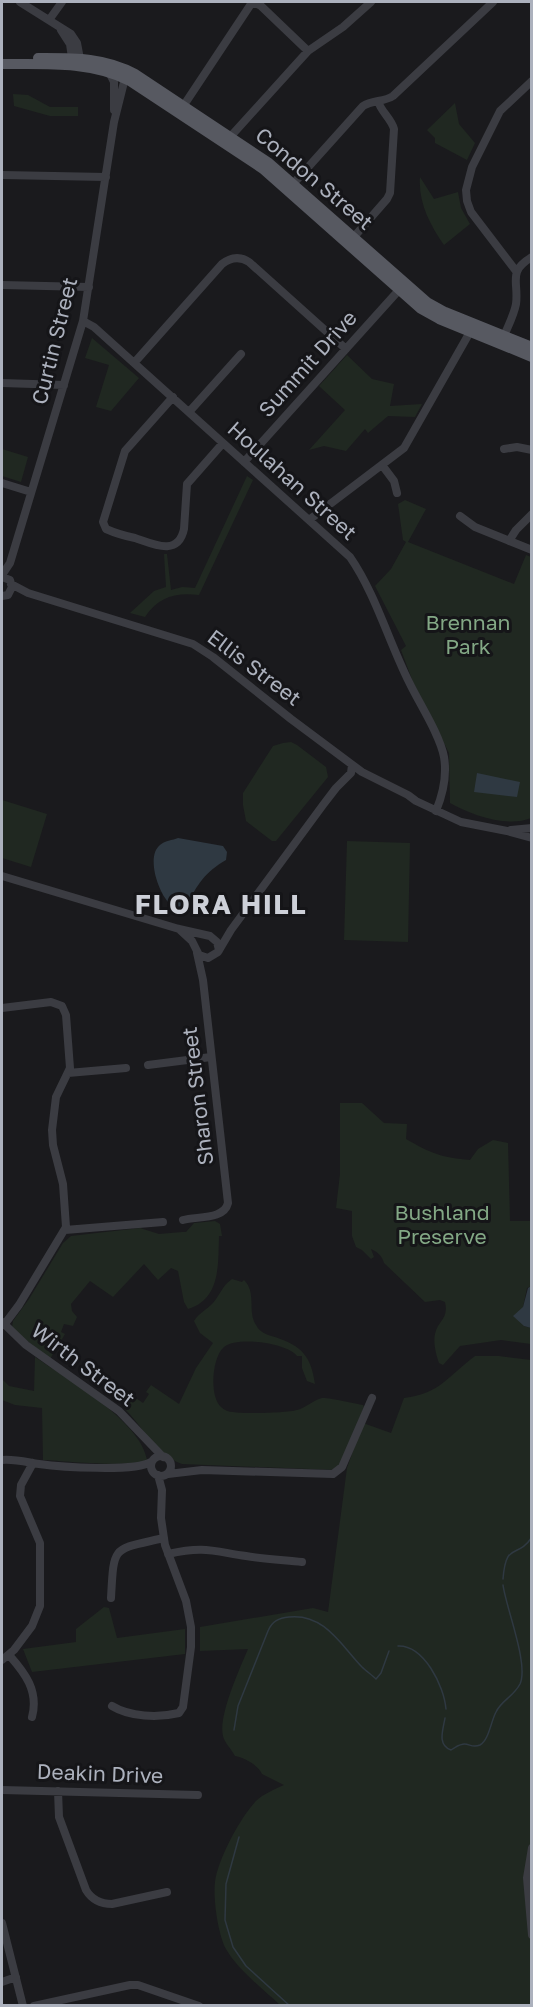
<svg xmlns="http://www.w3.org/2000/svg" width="533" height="2007" font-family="'Golos Text',sans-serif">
<rect width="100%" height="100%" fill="#1a1a1d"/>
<path fill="#202821" d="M13 94 28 95 50 107H78V116H50L14 106Z
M455 103 459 124 475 143 467 160 435 143V138L427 130Z
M420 177 434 199 458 192 461 208 470 224 444 245C430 225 418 202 420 177Z
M92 338 139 378 111 411 96 407 109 365 85 358Z
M347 355 372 379 394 384 390 406 422 404 415 417 388 416 368 433 365 429 346 451 324 446 309 450 345 410 319 386Z
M2 449 28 457 21 482 2 476Z
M247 476 253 480 199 595C176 592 158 597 145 617L130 613 154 591 166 587 164 554H167L171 590 182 587 195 588Z
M405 500 426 509 408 542 514 584 526 555 531 557V818C508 828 471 815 450 803L449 753 413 682 401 650 406 646 375 586 391 569 406 542 403 540 398 504Z
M291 742 297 745 326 767 328 777 276 841H272L246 821 243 805V793L273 746 283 743Z
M2 800 47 814 31 867 2 858Z
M347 841 410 843 408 942 344 940Z
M340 1103H362L384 1123 407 1124 406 1139C430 1153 443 1158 470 1160L478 1149 493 1140 508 1143 510 1221H532L531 1286 527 1288 523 1307 524 1326 531 1328V1344L501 1340 460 1346 443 1365 439 1363C436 1355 433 1342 435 1334 438 1320 449 1319 445 1302L440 1300 425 1302 384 1263C382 1256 378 1252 371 1249L374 1257 371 1259 362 1250 356 1247 352 1236V1211L336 1208 340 1174Z
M215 1221 220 1224 222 1236H219C218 1264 221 1299 188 1309L184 1302 178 1271 171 1268 158 1280 144 1264 113 1297 90 1281 71 1304 72 1311 77 1317 73 1326 64 1324 61 1332 65 1334 50 1359 26 1340 12 1327 13 1321 29 1299 63 1243 71 1236 140 1228 159 1234 182 1232H186L194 1223Z
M232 1279 242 1282 244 1280C257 1293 247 1311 256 1325 260 1333 268 1335 275 1337 302 1346 311 1356 315 1384L307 1381 302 1368V1356H297C288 1343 237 1336 224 1347 212 1357 209 1396 221 1407 224 1410 229 1412 233 1412 244 1414 287 1413 297 1410 306 1408 313 1400 322 1398 327 1397 357 1404 363 1405L364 1407 340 1465 335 1470 182 1464C155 1454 144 1428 125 1409L133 1396 143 1403 149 1394 146 1392 151 1385 179 1404 196 1368 213 1343 200 1333 194 1321C199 1313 206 1310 213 1303 220 1295 222 1286 232 1279Z
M475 1356H499L531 1360V2005H280C264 1990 237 1969 226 1949 218 1934 213 1899 215 1882 218 1859 240 1818 256 1801 263 1794 275 1789 284 1785L262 1774C259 1766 244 1757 235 1756 232 1750 224 1742 223 1736 218 1716 240 1668 248 1649L200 1651V1627L313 1608 328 1612 347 1468 363 1423 391 1433 404 1398C440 1394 448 1376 475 1356Z
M35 1357C67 1379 141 1421 147 1460 131 1468 64 1461 43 1460L42 1408 15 1405 2 1400V1379L9 1386 34 1391Z
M104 1607 109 1608 117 1638 185 1629V1654L32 1672 23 1649 76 1642V1629Z"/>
<path fill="#2f3942" d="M477 773 520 782 517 797 474 792Z
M178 838 223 846 227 852 226 860C205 872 197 885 187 905 180 907 174 908 169 903 158 892 146 856 160 845 164 841 173 840 178 838Z
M531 1286V1328L524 1326 513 1316 523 1307 528 1288Z"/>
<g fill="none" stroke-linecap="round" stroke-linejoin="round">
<path stroke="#2f3942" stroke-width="1.5" d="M503 1579C506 1540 517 1560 532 1537
M398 1646C424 1645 444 1686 446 1709
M445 1718C443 1730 437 1745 451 1750 469 1737 468 1750 480 1745 489 1740 491 1721 496 1712 501 1701 514 1696 520 1684 529 1664 506 1608 503 1585
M234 1730 238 1706 268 1631C272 1621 279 1618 289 1617 324 1613 341 1645 362 1667 366 1671 372 1675 376 1679L381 1673 389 1651
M239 1837 226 1884 225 1920 233 1947 246 1966 290 2006"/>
<path stroke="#3b3c42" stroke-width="8" d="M20 2 71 34 77 43 80 59
M49 20 62 2
M61 30 70 44 72 58
M109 72 114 82V110
M184 105 251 4H257L261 6 308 51
M231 136 308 51 343 27 371 2
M2 175 106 177
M293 184 363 106C372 100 384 102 393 96L493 2
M353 238 387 199 390 193 394 129C391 118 381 112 378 101
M516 271 471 212 467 201 466 190 472 167 500 111 532 81
M2 285 89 287
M83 321 94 327 350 557C375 593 389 642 409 682 419 703 440 735 444 757 447 775 443 794 436 811
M504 336C508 326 514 315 516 304 519 281 507 272 532 257
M134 363 222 264C231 257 240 256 249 262L346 349
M2 383 64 385
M173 397 125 451 103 522 106 529C115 533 125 536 135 538 153 544 178 557 184 529L187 484 223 443
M189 412 241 354
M504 449 517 447 532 450
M244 462 399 290
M382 465 394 481 397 493
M2 483 31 492
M460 516 475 527 532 550
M309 520 404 448 470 332
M509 541 516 530 532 514
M2 575 10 563 83 321 114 122 125 78
M2 577 10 580 12 587 8 595 2 596
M11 584 28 593 193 644 213 657 291 719 362 772 408 795 416 801 461 822 507 831 532 838
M511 830 532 828
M2 876 179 929 210 936 217 942 219 950
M179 929 192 941 199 955 208 958 218 952 231 930 323 805 336 788 351 773 352 765
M2 1008 51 1002 62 1006 66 1015 70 1068 56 1097 52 1130 53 1145 63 1184 66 1227 19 1305 4 1325
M148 1065 211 1057
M68 1073 126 1068
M183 1220C197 1216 224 1220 228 1203L203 980 197 953
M65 1230 163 1222
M2 1322 26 1345 119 1411 163 1457
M151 1466a10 10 0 1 1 20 0a10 10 0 1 1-20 0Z
M2 1460C15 1459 26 1462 39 1464 60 1467 135 1472 151 1462
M168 1474 202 1470 333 1474 342 1467 372 1398
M168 1554C204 1546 212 1551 246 1556 264 1559 283 1560 302 1562
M111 1598C114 1544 112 1550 164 1538
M9 1655C25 1673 39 1691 32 1717
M2 1660 14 1650 32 1626 40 1606V1543L20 1496 21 1485 33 1463
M112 1706C130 1717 158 1718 179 1713L183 1707 191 1647V1627L186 1601 165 1545 161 1518 162 1490 158 1475
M2 1790 198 1795
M58 1791 59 1817 86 1890C92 1900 101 1904 112 1904L167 1892
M532 1848 527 1878 532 1935
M2 1923 23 2006
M2 1982 16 1977
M34 2006 130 1985H138L199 2006"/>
<path stroke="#575961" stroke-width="10" d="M38 58C72 58 104 57 135 74L269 163 427 302 445 312 532 347
M2 64C44 64 92 61 130 81L263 169 421 309 439 319 532 357"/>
</g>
<g text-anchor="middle" stroke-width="6" stroke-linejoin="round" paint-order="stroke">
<g font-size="21" fill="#acb1bd" stroke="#151518">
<text transform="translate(314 179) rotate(40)" y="7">Condon Street</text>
<text transform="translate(55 341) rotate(-76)" y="7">Curtin Street</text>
<text transform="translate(308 364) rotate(-48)" y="7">Summit Drive</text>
<text transform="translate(292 481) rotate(42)" y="7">Houlahan Street</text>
<text transform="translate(254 668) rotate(37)" y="7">Ellis Street</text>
<text transform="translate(198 1096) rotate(-97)" y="7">Sharon Street</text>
<text transform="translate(83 1365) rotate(37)" y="7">Wirth Street</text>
<text transform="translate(100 1774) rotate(2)" y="7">Deakin Drive</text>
</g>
<g font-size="21" fill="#83a885" stroke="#151518">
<text x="468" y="630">Brennan<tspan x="468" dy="24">Park</tspan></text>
<text x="442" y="1220">Bushland<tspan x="442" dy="24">Preserve</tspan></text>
</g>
<g font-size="27" font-weight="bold" letter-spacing="1.5" fill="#cdd0d8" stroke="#151518">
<text x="221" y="914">FLORA HILL</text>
</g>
</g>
<rect width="533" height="2007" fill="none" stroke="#acb1bd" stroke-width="6"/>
</svg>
